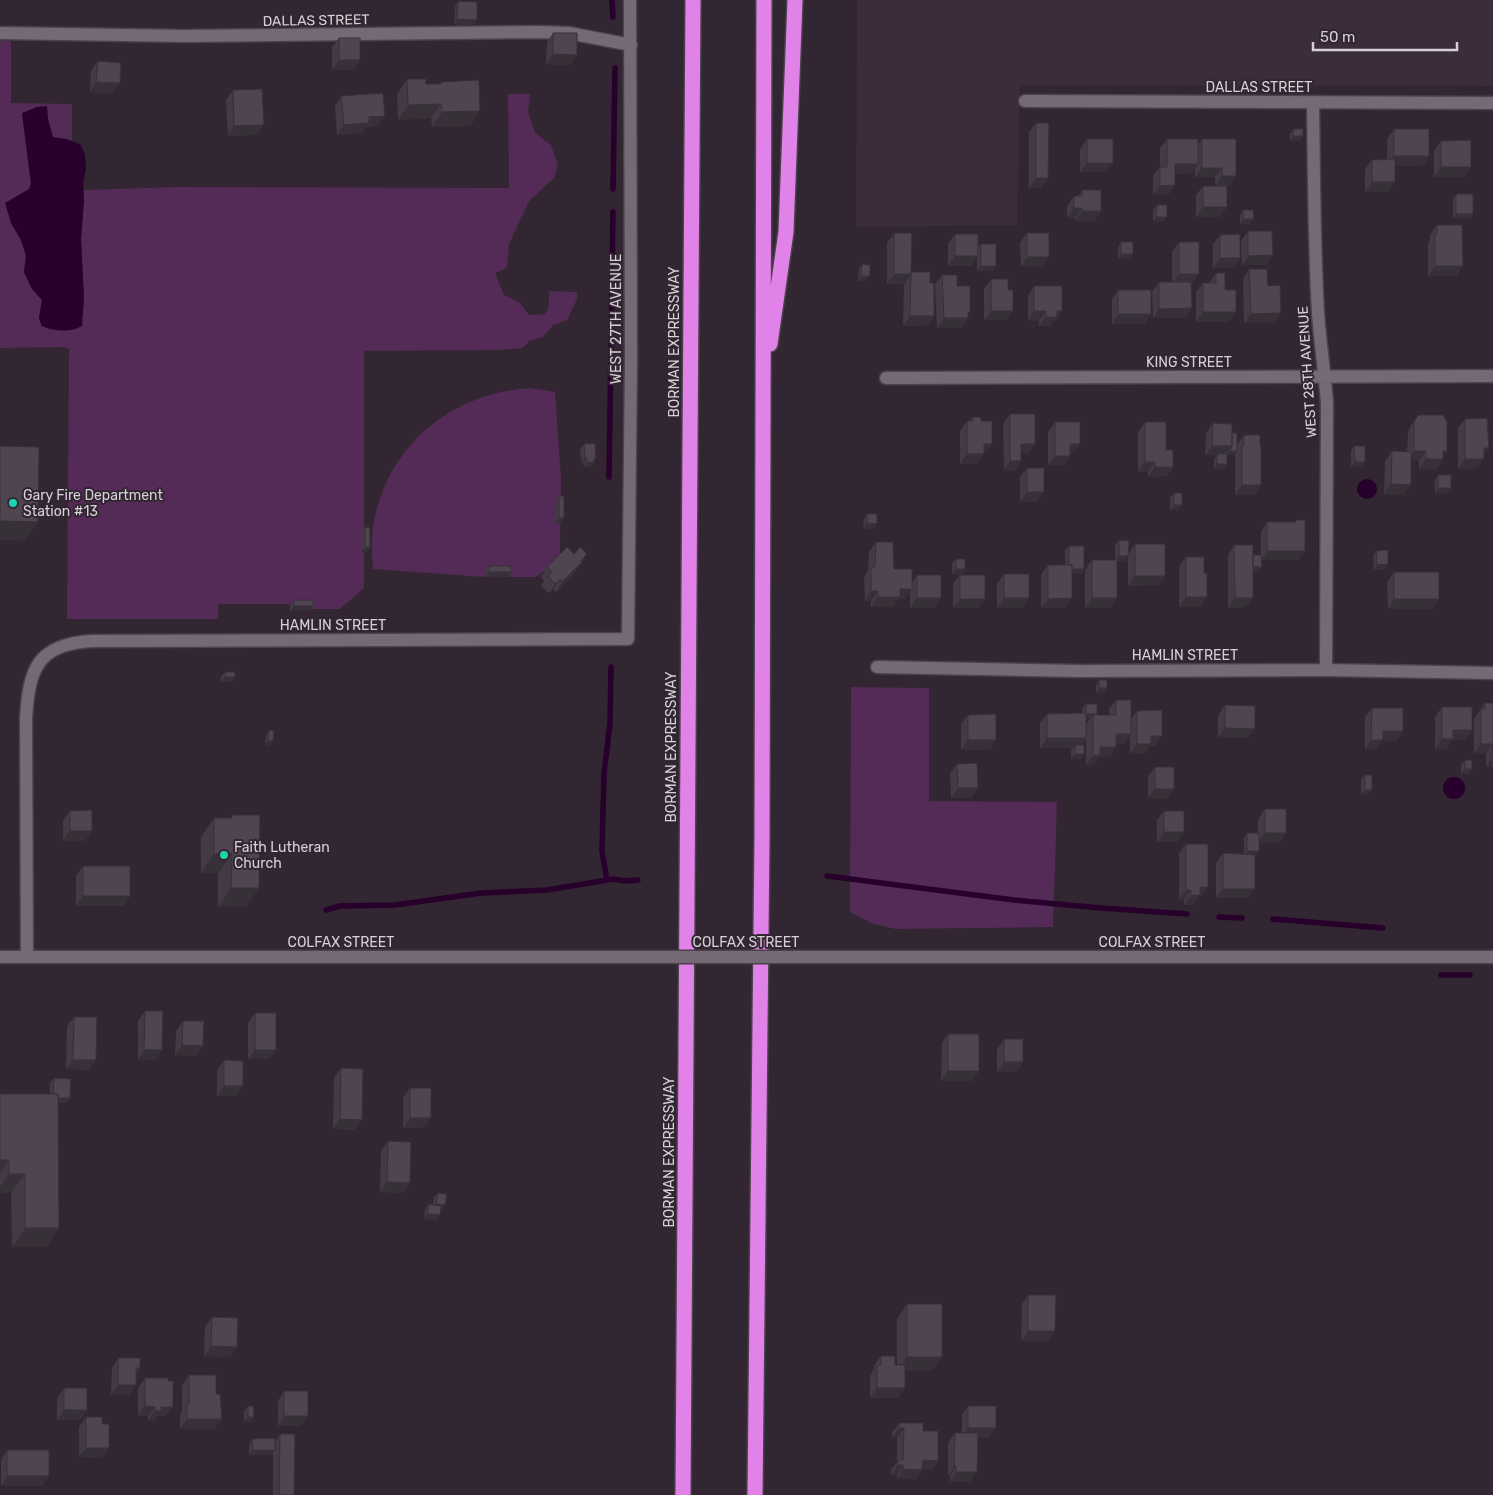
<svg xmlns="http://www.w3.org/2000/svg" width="1493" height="1495" font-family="Rubik,sans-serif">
<rect width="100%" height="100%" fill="#312631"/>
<path fill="#3c2d3d" d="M857 0H1493V86L1020 85 1017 225 856 227Z"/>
<path fill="#542b57" d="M0 41H11V103L72 104V141L66 139 53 138 48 119 22 113 31 184 11 223 21 240 26 256 24 272 32 289 42 300 39 318 41 326 51 330 84 299 81 239 84 200V190L176 187 509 188 508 94H530L528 112 535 133 551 145 558 165 554 178 529 201 509 244 507 268 495 273 504 295 519 302 529 315 545 314 549 306V291L577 292 578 297 567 320 553 325 543 337 529 341 523 348 499 350 364 351V532L361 533V552H364V588L340 609H310L287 604H218V619H67L69 349 64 347 0 348Z
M530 388 555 392 561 478 560 554 549 568 536 577H484L373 569C372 556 371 541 373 527 386 447 450 393 530 388Z
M851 687 929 688V801L1057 802 1053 927 896 929 873 924 850 912Z"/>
<path fill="#27002b" d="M47 106 48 119 53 137 66 139 80 144 85 154 86 169 83 183 84 200 81 239 84 299 82 326C71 333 53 331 42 326L39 318 42 300 32 289 24 272 26 256 21 240 11 223 5 203 29 189 31 184 22 113 37 107Z
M1357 489a10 10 0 1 1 20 0a10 10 0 1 1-20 0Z
M1443 788a11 11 0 1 1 22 0a11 11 0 1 1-22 0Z"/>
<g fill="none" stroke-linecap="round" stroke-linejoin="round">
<path stroke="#27002b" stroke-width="5.5" d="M612 0 613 17
M613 189 615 68
M609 477 613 212
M827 876 1014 900 1101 908 1187 914
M607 880 602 851 604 774 610 723 611 667
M326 910 340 906 395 905 481 893 547 890 613 879 626 881 638 880
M1219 917 1242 918
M1273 919 1383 928
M1441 975H1470"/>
<defs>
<path id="minor" d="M0 33 184 36 539 32 569 33 631 45
M1025 101 1493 103
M1313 102C1314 172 1314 243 1318 313 1320 343 1325 373 1327 404L1326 670
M886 378 1493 376
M877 667 1079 671 1326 670 1493 673
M0 957H615
M27 957 26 719C29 669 37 644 92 641L628 639 631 359 630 0
M833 957H1493"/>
<path id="highway" d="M770 344 786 232 795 0
M683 1495 693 0
M755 1495 762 839 764 0"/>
</defs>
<use href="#minor" stroke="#4a414a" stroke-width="15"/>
<use href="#highway" stroke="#4a414a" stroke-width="18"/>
<use href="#minor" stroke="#756976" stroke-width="12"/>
<use href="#highway" stroke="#e082e7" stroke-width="15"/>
<defs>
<path id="minor-bridge" d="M615 957H833"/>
</defs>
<use href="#minor-bridge" stroke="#4a414a" stroke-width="15" stroke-linecap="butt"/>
<use href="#minor-bridge" stroke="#756976" stroke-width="12"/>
</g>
<path fill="#443a45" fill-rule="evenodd" d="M458 1 477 20 473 25 454 24 455 6Z
M553 33 577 55 570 65 546 64 547 42Z
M339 38 360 60 353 70H332V47Z
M98 61 113 93 90 92 91 71Z
M407 79 426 84H439L441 82 480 111 470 126 432 127 431 118 398 120 397 94Z
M233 90 257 135 228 136 226 100Z
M341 96 378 126 367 127 362 133 337 135 335 106Z
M1036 123 1048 178 1041 188H1029V132Z
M1293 129 1303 136 1300 141H1290V134Z
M1394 129 1429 156 1423 166H1395V182L1388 192H1365V169L1372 160 1387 159V139Z
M1087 139 1113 163 1106 172H1080V149Z
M1167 139 1198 145 1202 139 1236 176 1229 186H1227V207L1220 217H1196V195L1203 186H1215V177H1195V168L1191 174H1175V185L1168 195H1153V176L1160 167V148Z
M1441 141 1471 167 1464 177H1434V150Z
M1082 190 1101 211 1094 221H1075V218H1067V206L1074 196H1078Z
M1456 194 1470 219H1453V199Z
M1157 205 1163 222 1153 221V210Z
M1243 210 1250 224H1240V215Z
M1437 225 1463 266 1456 276H1428V244L1430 240V235Z
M1248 231 1273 255 1266 265H1242L1241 241Z
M894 233 911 272 930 283 934 316 927 326H903L904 283 887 284V243Z
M1027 233 1042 266 1021 267 1020 243Z
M955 234 978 247 981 244 996 266 992 271H977V258L971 266H948V244Z
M1220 235 1240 258 1234 268H1213V244Z
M1121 242 1133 254 1130 259H1118V247Z
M1179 242 1199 274 1191 284 1192 308 1185 318H1153L1152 292 1159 282H1172V252Z
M862 264 866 281H858L859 269Z
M1249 269 1268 286 1274 323H1244L1243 279Z
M1216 273 1225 290 1229 322H1196V292L1203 283H1209Z
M942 275 957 286 968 318 962 328H937L935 284Z
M991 279 1008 290 1013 311 1006 320H984V289Z
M1034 286 1062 311 1055 321H1053L1050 326H1039V321H1028V296Z
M1118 290 1151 314 1144 324H1112V300Z
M1010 414 1035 444 1028 454H1021V461L1015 471H1004L1003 424Z
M1418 415 1443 456 1437 469H1419V461H1411L1404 495 1384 494 1385 461 1392 451 1407 452 1408 432 1411 425Z
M973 417 981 421 992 444 985 453H984L977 464H960V431L967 421H970Z
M1465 419 1477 468 1458 469V428Z
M1055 422 1080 444 1073 453H1070V456L1064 465H1048V432Z
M1145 422 1166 450 1173 467 1167 476 1148 477V472H1138V432Z
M1213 423 1232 433 1237 445 1244 435 1261 485 1254 495H1235V455L1237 451 1234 455H1227V464L1224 469H1214V459L1217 455H1205L1206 433Z
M584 444 594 460V462L591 467H584L583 463H582L580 449Z
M1354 446 1362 467H1351V451Z
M1027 468 1044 492 1037 502H1020V477Z
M1438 475 1447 493H1435V480Z
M1174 493 1182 505 1178 510H1170V498Z
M559 496 564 518 561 523H556V501Z
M867 514 873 529 863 528 864 519Z
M1296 520 1305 551 1298 560H1262V567L1258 572H1253L1246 607 1228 608V555L1234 545 1253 556 1261 555V532L1267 522H1294Z
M365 527 370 547 367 552H361V532Z
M1119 540 1129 553 1135 544 1165 576 1158 585 1128 586V556L1125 561H1117V598L1110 608H1085V570L1092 560H1115V545Z
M876 542 894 569 912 582 917 575 941 598 934 608H910V592L905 599H898L893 607H871V601H865L864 577 868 571 869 552Z
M1069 546 1084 569 1081 574H1072V598L1065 608H1041V575L1048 565H1065V550Z
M1376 551 1385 569 1374 570 1373 556Z
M1186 557 1204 573 1201 607H1179V566Z
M956 559 965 569 962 574H952V563Z
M582 562 575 572 556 592 553 589 549 593 541 586 544 581 541 577 547 567Z
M489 566 508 577H485V571Z
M1394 572 1439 599 1432 609H1388L1387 582Z
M1004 574 1029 598 1022 608H997V584Z
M960 575 985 599 978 608H953V584Z
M294 600 313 606 310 611H290V605Z
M225 672 235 677 232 682H221V677Z
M1099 680 1107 688 1103 693H1096V685Z
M1116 700 1131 719 1137 711 1162 736 1155 746H1150L1144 754H1130V736L1124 744H1116L1110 757H1099L1094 765H1086V739L1082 745 1084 754 1081 759H1071V750L1073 748H1040V723L1047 714 1082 713V709L1086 704 1097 715H1109V709ZM1086 719H1090L1086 724Z
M1485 703H1493V767H1486V754H1474V719Z
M1225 705 1255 729 1248 738H1218V715Z
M1442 707 1472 730 1465 740H1452L1446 749H1435V717Z
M1372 708 1403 731 1396 741 1383 740 1376 749H1365V717Z
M968 715 990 750H961V724Z
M269 730 273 741 270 746H265L266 735Z
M1465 760 1469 774H1461V765Z
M957 764 978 788 971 798H951L950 773Z
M1155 767 1174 789 1167 799 1148 798V776Z
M1365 775 1368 795H1361V780Z
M1265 809 1286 833 1279 843H1259V851L1255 856V889L1248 898H1216V863L1223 853 1244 854V838L1247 833H1258V819Z
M70 811 85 841H63V820Z
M1164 811 1184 832 1177 842H1157V820Z
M232 815 246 907H218V873H201V837L214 818H231Z
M1186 844 1208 887 1201 896H1199L1193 905H1184V900H1179V853Z
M83 866 130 896 124 906H76V876Z
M145 1011 156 1060H138V1021Z
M255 1013 269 1059H248V1023Z
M74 1017 89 1070 66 1069 67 1026Z
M183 1021 197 1056 175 1055 176 1031Z
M948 1034 979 1071 972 1081H941L942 1043Z
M1004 1039 1023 1062 1016 1072H997V1049Z
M224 1060 236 1096H217V1070Z
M341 1068 355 1130 333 1129 334 1078Z
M54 1078 67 1103H58L59 1228 46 1247H12L11 1193H0V1094H50V1083Z
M410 1088 424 1128H403V1098Z
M388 1141 403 1193 380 1192 381 1151Z
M438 1193 445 1205 441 1210H440V1215L436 1220 424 1219 425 1209 429 1204 433 1205 434 1197Z
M1028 1295 1048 1341H1021L1022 1304Z
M907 1304 942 1357 932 1371H905V1388L898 1398H870V1375L874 1369V1366L881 1356 895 1365H897V1319Z
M212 1317 230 1357 204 1356 205 1327Z
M118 1358 140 1368 136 1373V1385L129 1395H111L112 1368Z
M189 1375 215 1429H180V1415L182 1412V1385Z
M145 1378 166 1416H157L154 1421H148V1416H138V1388Z
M64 1388 87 1410 80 1420H57V1398Z
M284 1391 301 1426H278V1401Z
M248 1406 254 1417 250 1422H244V1411Z
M968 1406 989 1438 978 1437 970 1482H950V1476H948V1443L955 1433H962V1415Z
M86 1417 102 1458 79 1457V1427Z
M899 1423 923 1431 938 1461 931 1470H922L916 1479H897V1475H891V1470L897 1462V1438H892V1433Z
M280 1434 294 1495H273V1452L271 1455H249V1444L252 1439 275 1442Z
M7 1450 42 1486H1V1460Z"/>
<path fill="#373038" d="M457 19 477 20 473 25 454 24Z
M553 54 577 55 570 65 546 64Z
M339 60H360L353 70H332Z
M96 82 120 83 113 93 90 92Z
M441 104 431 118 398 120 408 105Z
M480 111 470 126 432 127 442 112Z
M385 116 378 126 367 127 362 133 337 135 344 125 369 117Z
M264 125 257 135 228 136 234 126Z
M1293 136H1303L1300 141H1290Z
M1394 156H1429L1423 166H1387Z
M1087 163H1113L1106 172H1080Z
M1175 164H1198L1191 174H1168Z
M1441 167H1471L1464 177H1434Z
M1202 168H1222L1215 177H1195Z
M1222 176H1236L1229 186H1215Z
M1036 178H1048L1041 188H1029Z
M1372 182H1395L1388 192H1365Z
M1175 185 1168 195H1153L1160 186Z
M1203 207H1227L1220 217H1196Z
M1074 208H1082L1075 218H1067Z
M1082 211H1101L1094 221H1075Z
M1456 214H1473L1470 219H1453Z
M1156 217H1167L1163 222 1153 221Z
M1243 219H1254L1250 224H1240Z
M1121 254H1133L1130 259H1118Z
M1273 255 1266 265H1242L1248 256Z
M955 256H978L971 266H948Z
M1027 257H1049L1042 266 1021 267Z
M1220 258H1240L1234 268H1213Z
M981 266H996L992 271H977Z
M1435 266H1463L1456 276H1428Z
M894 274H911L904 284H887Z
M1179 274H1199L1192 284H1172Z
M861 276H870L866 281H858Z
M1192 308 1185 318H1153L1159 309Z
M991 311H1013L1006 320H984Z
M1034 311H1046L1039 321H1028Z
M1057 311H1062L1055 321H1053L1050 326H1039L1046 317Z
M970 312 966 318H968L962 328H937L944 318Z
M1203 312H1236L1229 322H1196Z
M1281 313 1274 323H1244L1251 314Z
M1118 314H1151L1144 324H1112Z
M910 316H934L927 326H903Z
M984 444H992L985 453H977Z
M1021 444H1035L1028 454H1015Z
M1070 444H1080L1073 453H1063Z
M1212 446H1232L1225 455H1205Z
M1484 448H1489L1482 458Z
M1230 451H1237L1234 455H1226Z
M1414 451H1426L1419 461H1407Z
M1443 451H1447L1441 459H1443L1437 469H1419L1426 459Z
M967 454H984L977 464H960Z
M1055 456H1070L1064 465H1048Z
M585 458H587L583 463H582Z
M594 458H596L591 467H584L587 462Z
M1465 459H1484L1477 468 1458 469Z
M1010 461H1021L1015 471H1004Z
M1145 462H1155L1148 472H1138Z
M1355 462H1365L1362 467H1351Z
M1217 464H1227L1224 469H1214Z
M1155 467H1173L1167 476 1148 477Z
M1391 484 1411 485 1404 495 1384 494Z
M1242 485H1261L1254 495H1235Z
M1438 488H1451L1447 493H1435Z
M1027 492H1044L1037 502H1020Z
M1174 505H1182L1178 510H1170Z
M559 518H564L561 523H556Z
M0 521 38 522 25 541 0 540Z
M867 523 877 524 873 529 863 528Z
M365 547H370L367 552H361Z
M1267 551H1305L1298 560H1261Z
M587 554 575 572 556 592 562 582Z
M1119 556H1128L1125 561H1115Z
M1388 564 1385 569 1374 570 1377 565Z
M1253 567H1262L1258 572H1250Z
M956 569H965L962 574H952Z
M1069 569H1084L1081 574H1065Z
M489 572H511L508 577H485Z
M1135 576H1165L1158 585 1128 586Z
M560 579 553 589 549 593 555 584Z
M900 589H912L905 599H898L893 607H871L878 597Z
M871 591H878L871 601H865Z
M1186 597H1207L1201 607H1179Z
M917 598H941L934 608H910Z
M1004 598H1029L1022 608H997Z
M1072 598 1065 608H1041L1048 599Z
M1092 598H1117L1110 608H1085Z
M1235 598H1253L1246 607 1228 608Z
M960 599H985L978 608H953Z
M1394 599H1439L1432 609H1388Z
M294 606H313L310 611H290Z
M225 677H235L232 682H221Z
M1099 688H1107L1103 693H1096Z
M1086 714H1097L1093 715 1090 719H1082Z
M1225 728 1255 729 1248 738H1218Z
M1453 730H1472L1465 740H1452L1446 749H1435L1442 739Z
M1383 731H1403L1396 741 1383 740 1376 749H1365L1371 740Z
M1116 734H1131L1124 744H1109Z
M1151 736H1162L1155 746H1150L1144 754H1130L1137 744Z
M1047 738H1086L1080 748 1075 745 1073 748H1040Z
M968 740H996L990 750H961Z
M268 741H273L270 746H265Z
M1481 744H1492L1486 754H1474Z
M1100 747H1116L1110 757H1099L1094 765H1086L1093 755Z
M1075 754H1084L1081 759H1071Z
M1492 757 1493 767H1486Z
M1465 769H1472L1469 774H1461Z
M958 788H978L971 798H951Z
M1155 789H1174L1167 799 1148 798Z
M1365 790H1372L1368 795H1361Z
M70 831H92L85 841H63Z
M1164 832H1184L1177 842H1157Z
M1265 833H1286L1279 843H1258Z
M1247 851H1259L1255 856H1244Z
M214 854H232L218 873H201Z
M1200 887H1208L1201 896H1199L1193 905H1184L1191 895Z
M231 888H259L246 907H218Z
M1223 889H1255L1248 898H1216Z
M1186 890H1191L1184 900H1179Z
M83 896H130L124 906H76Z
M182 1045 203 1046 197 1056 175 1055Z
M144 1050H162L156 1060H138Z
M255 1050H276L269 1059H248Z
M73 1060H96L89 1070 66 1069Z
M1004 1062H1023L1016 1072H997Z
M948 1071H979L972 1081H941Z
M224 1086H243L236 1096H217Z
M53 1098H70L67 1103 50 1102Z
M410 1118H431L424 1128H403Z
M340 1119 362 1120 355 1130 333 1129Z
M0 1160H9L0 1173Z
M9 1174H25L11 1193H0V1187Z
M387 1182 410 1183 403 1193 380 1192Z
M436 1204 445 1205 441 1210 433 1209Z
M427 1214 440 1215 436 1220 424 1219Z
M25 1228H59L46 1247H12Z
M1028 1331H1055L1048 1341H1021Z
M211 1346 237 1347 230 1357 204 1356Z
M907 1357H942L932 1371H897Z
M118 1385H136L129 1395H111Z
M877 1388H905L898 1398H870Z
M145 1406 155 1407 148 1416H138Z
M161 1407H173L166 1416H157L154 1421H148L155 1411Z
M64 1410H87L80 1420H57Z
M284 1416H308L301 1426H278Z
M248 1417H254L250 1422H244Z
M187 1419H222L215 1429H180Z
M899 1428H904L897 1438H892Z
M968 1428H996L989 1438 962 1437Z
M86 1448H109L102 1458 79 1457Z
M253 1450H275L271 1455H249Z
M923 1460 938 1461 931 1470H922L916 1479H897L903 1469Z
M898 1465H903L897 1475H891Z
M954 1466H956L950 1476H948Z
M956 1472H977L970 1482H950Z
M7 1476H49L42 1486H1Z"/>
<path fill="#4f4450" stroke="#373038" d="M458 1 477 2V20L457 19Z
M553 33H577V55L553 54Z
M339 38H360V60H339Z
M98 61 121 63 120 83 96 82Z
M407 79H426V84H441V82L479 80 480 111 442 112 441 104 408 105Z
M262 89 264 125 234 126 233 90Z
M383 93 385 116 369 117V123L344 125 341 96Z
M1036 123H1049L1048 178H1036Z
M1293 129H1303V136H1293Z
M1394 129H1429V156H1394Z
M1087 139H1113V163H1087Z
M1167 139H1198V164H1175V185L1160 186V167H1167Z
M1202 139H1236V176H1222V168H1202Z
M1471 140V167H1441V141Z
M1395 159V182H1372V160Z
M1203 186H1227V207H1203Z
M1082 190H1101V211H1082V208H1074V196H1082Z
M1456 194H1473V214H1456Z
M1157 205H1167V217H1156Z
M1243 210H1253L1254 219H1243Z
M1437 225H1462L1463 266H1435V234H1437Z
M1248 231H1272L1273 255 1248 256Z
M894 233H912L911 274H894Z
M1027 233H1049V257H1027Z
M955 234H978V256H955Z
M1240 234V258H1220V235Z
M1121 242H1133V254H1121Z
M1179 242H1199V274H1179Z
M981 244H996V266H981Z
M862 264 870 265V276H861Z
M1249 269H1267L1268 286 1280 285 1281 313 1251 314Z
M911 272H930V283H934V316H910Z
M1216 273H1225V290H1236V312H1203V283H1216Z
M942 275H957V286H970V312H968V318H944Z
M991 279H1008V290H1013V311H991Z
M1159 282H1191L1192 308 1159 309Z
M1034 286H1062V311H1057V317H1046V311H1034Z
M1118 290H1151V314H1118Z
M1010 414H1035V444H1021V461H1010Z
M1418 415H1443L1447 422V451H1443V459H1426V451H1414V422Z
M973 417H981V421H992V444H984V454H967V421H973Z
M1487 418 1489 448H1484V459H1465V419Z
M1055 422H1080V444H1070V456H1055Z
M1145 422H1166V450H1173V467H1155V462H1145Z
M1213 423 1232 424V446H1212Z
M1232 433H1237V451H1230L1232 446Z
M1244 435H1260V446H1261V485H1242V446H1244Z
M595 443 596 458H594V462H587V458H585L584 444Z
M0 446 39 447 38 522 0 521Z
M1354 446H1365V462H1355Z
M1392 451 1411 452V485L1391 484Z
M1217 454H1227V464H1217Z
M1027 468H1044V492H1027Z
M1438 475H1451V488H1438Z
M1174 493H1182V505H1174Z
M559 496H564V518H559Z
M867 514H877V524L867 523Z
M1296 520H1305V551H1267V522H1296Z
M365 527 370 528V547H365Z
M1119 540 1129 541 1128 556H1119Z
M876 542H893L894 569H912V589H900V597H878V591H871V567H875Z
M1135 544H1165V576H1135Z
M1234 545H1253V598H1235Z
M1069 546H1084V569H1072V565H1069Z
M567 547 574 554 580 547 587 554 581 561 582 562 562 582 560 579 555 584 548 576 552 572 547 567Z
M1388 550V564L1377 565 1376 551Z
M1253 555H1261L1262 567H1253Z
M1186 557H1204V573H1207V597H1186Z
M956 559H965V569H956Z
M1092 560H1117V598H1092Z
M1048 565H1072V598L1048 599Z
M489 566H511V572H489Z
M1394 572H1439V599H1394Z
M1004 574H1029V598H1004Z
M917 575H941V598H917Z
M960 575H985V599H960Z
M294 600H314L313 606H294Z
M225 672H235V677H225Z
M1099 680H1107V688H1099Z
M1116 700H1131V734H1116V747H1100V755H1093V715H1116Z
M1485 703H1493V757L1492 744H1481V709H1485Z
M1086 704H1097V714H1086Z
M1225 705 1255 706V729L1225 728Z
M1442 707H1472V730H1453V739H1442Z
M1372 708H1403V731H1383V740H1371Z
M1162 710V736H1151V744H1137V711Z
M1086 713V738H1047V714Z
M996 714V740H968V715Z
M269 730 274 731 273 741H268Z
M1075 745H1084V754H1075Z
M1465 760H1472V769H1465Z
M977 763 978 788H958L957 764Z
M1155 767H1174V789H1155Z
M1365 775H1372V790H1365Z
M1265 809H1286V833H1265Z
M92 810V831H70V811Z
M1164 811H1184V832H1164Z
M232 815H260L259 888H231L232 854H214V818H232Z
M1247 833H1259V851H1247Z
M1186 844H1208V887H1200V895H1191V890H1186Z
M1223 853 1255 855V889H1223Z
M83 866H130V896H83Z
M145 1011H163L162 1050H144Z
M255 1013H276V1050H255Z
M74 1017H97L96 1060H73Z
M183 1021H204L203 1046 182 1045Z
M948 1034H979V1071H948Z
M1004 1039H1023V1062H1004Z
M224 1060 243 1061V1086H224Z
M341 1068 363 1069 362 1120 340 1119Z
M54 1078 71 1079 70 1098H58V1094H53Z
M410 1088H431V1118H410Z
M0 1094H58L59 1228H25V1174H9V1160H0Z
M388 1141 411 1142 410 1183 387 1182Z
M438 1193 447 1194 445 1205 436 1204Z
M429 1204 441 1206 440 1215 427 1214Z
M1028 1295H1056L1055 1331H1028Z
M907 1304H942V1357H907Z
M212 1317 238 1318 237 1347 211 1346Z
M881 1356H895V1365H905V1388H877V1365H881Z
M118 1358H140V1368H136V1385H118Z
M189 1375H216V1394H220L222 1419H187V1405H189Z
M145 1378H168V1381H173V1407H161V1411H155V1407L145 1406Z
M64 1388H87V1410H64Z
M284 1391H308V1416H284Z
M248 1406H253L254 1417H248Z
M968 1406H996V1428H968Z
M86 1417H102V1424H109V1448H86Z
M899 1423H923V1431H938V1461L923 1460 922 1470 903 1469V1465H898V1460H903L904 1428H899Z
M955 1433H978L977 1472H956V1466H954Z
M280 1434H295L294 1495H279Z
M275 1438V1450H253L252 1439Z
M7 1450H49V1476H7Z"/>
<g fill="#1bd5b1" stroke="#312631" stroke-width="2">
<circle cx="13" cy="503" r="5"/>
<circle cx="224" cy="855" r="5"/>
</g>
<g text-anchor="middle" stroke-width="4" stroke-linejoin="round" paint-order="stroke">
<g font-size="14" fill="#d7d0d7" stroke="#312631">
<text transform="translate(316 20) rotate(-1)" y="5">DALLAS STREET</text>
<text x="1259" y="92">DALLAS STREET</text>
<text transform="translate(616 319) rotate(-90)" y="5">WEST 27TH AVENUE</text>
<text transform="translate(674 342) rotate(-90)" y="5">BORMAN EXPRESSWAY</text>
<text x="1189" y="367">KING STREET</text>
<text transform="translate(1307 372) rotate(-94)" y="5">WEST 28TH AVENUE</text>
<text x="333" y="630">HAMLIN STREET</text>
<text x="1185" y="660">HAMLIN STREET</text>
<text transform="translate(671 747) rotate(-90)" y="5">BORMAN EXPRESSWAY</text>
<text x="341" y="947">COLFAX STREET</text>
<text x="746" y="947">COLFAX STREET</text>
<text x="1152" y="947">COLFAX STREET</text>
<text transform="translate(669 1152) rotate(-90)" y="5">BORMAN EXPRESSWAY</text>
</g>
<g font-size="14" fill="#d7d0d7" stroke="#312631" text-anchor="start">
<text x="23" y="500">Gary Fire Department<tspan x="23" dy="16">Station #13</tspan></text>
<text x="234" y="852">Faith Lutheran<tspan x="234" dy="16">Church</tspan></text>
</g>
</g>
<path d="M1313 42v8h144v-8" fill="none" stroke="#d7d0d7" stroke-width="2.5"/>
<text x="1320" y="42" font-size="15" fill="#d7d0d7" stroke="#312631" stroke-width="4" paint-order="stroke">50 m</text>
</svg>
